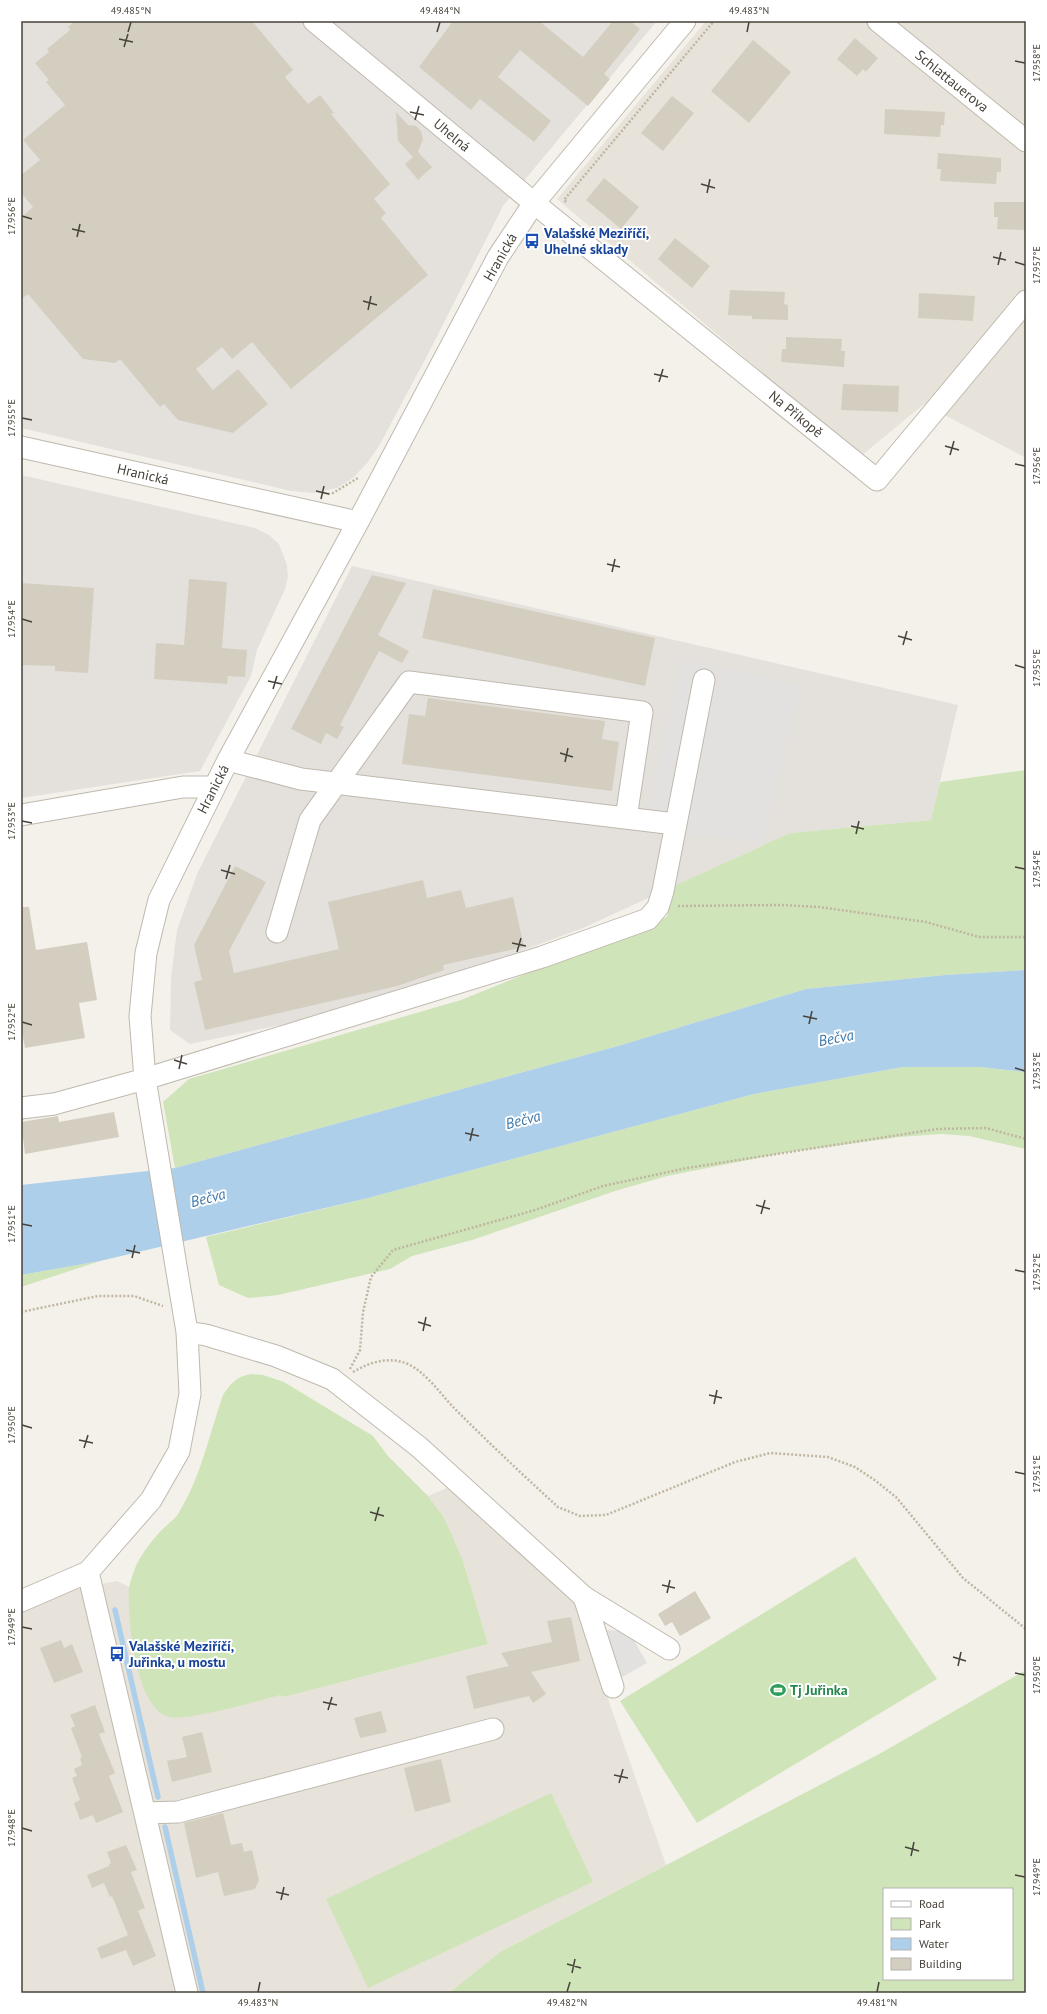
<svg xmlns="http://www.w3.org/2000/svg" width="1047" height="2014" font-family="'PT Sans',sans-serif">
<rect width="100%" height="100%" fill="#f4f1eb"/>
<path fill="#e7e3da" d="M706 21H1026V458L924 404 861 456 557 199Z
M447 1488 572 1596 666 1865 500 1952 449 1993H21V1589L46 1579 66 1591 117 1581 129 1587 130 1616 134 1654 145 1691 172 1717 194 1715 280 1695 284 1697 488 1644 463 1561 453 1537 443 1516 428 1496Z"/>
<path fill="#e4e1dc" d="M21 21H657L503 206 427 356 379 446 368 462 353 478 337 488 314 493 291 491 21 428Z
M21 475 255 528 269 535 279 544 287 565 288 577 285 589 257 650 251 676 200 771 21 798Z
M352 566 958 705 931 820 790 833 583 928 435 983 338 1013 190 1044 170 1030 171 977 177 930 197 874Z"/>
<path fill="#cfe4b8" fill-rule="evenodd" d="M1026 770V970L945 975 806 989 618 1046 175 1168 163 1102 189 1079 461 1000 667 917 674 886 790 833 931 820 940 782Z
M903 1067H980L1026 1072V1149L969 1136 941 1134 899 1137 783 1153 667 1176 615 1191 472 1240 412 1256 390 1269 278 1295 248 1298 219 1285 206 1237 368 1198 754 1094Z
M100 1261 21 1287V1275Z
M251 1374 263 1375 284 1382 373 1436 388 1456 428 1496 443 1516 453 1537 463 1561 488 1644 284 1697 280 1695C258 1701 190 1721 170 1717 135 1710 127 1617 129 1588 130 1582 132 1576 134 1571 139 1557 149 1544 159 1533 165 1526 173 1521 178 1514 201 1477 209 1435 223 1395 231 1383 236 1377 251 1374Z
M855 1557 937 1679 697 1823 620 1701Z
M1026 1670V1993H449L500 1952 881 1753ZM884 1889H1012V1979H884Z
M551 1793 593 1882 368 1988 326 1899Z"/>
<path fill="#e3e1df" d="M682 660 800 685 762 841 644 831Z
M600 1629 629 1632 647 1663 617 1680Z"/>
<path fill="#aecfea" d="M1026 970V1072L980 1067H903L754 1094 368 1198 100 1261 21 1275V1185L175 1168 618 1046 806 989 945 975Z"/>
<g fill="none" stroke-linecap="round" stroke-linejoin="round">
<path stroke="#aecfea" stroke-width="5.5" d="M115 1610 158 1797
M165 1827 203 1993"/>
</g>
<path fill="#d4cec1" d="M75 21H252L293 70 285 77 308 104 320 95 334 113 331 114 390 184 374 199 386 213 381 218 428 275 291 389 252 342 232 359 222 347 196 369 213 390 238 369 268 404 233 433 178 420 164 404 160 407 120 359 115 363 83 359 28 294 21 299V218L33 207 21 193V175L40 160 23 140 65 105 46 82 49 80 35 63 49 52 47 49 70 30 68 27Z
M453 21H539L583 57 613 21H630L640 29 604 74 610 79 588 106 520 50 498 77 551 121 534 142 480 99 471 110 419 67Z
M855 38 878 58 866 72 863 69 857 76 837 59Z
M753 40 791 72 749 123 711 91Z
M672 96 694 113 663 151 641 133Z
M885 109 945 112 944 125H941L940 137 884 134Z
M396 112 408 125 416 126 421 131 423 139 418 152 432 167 418 180 405 164 413 157 398 141Z
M938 153 1001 158V172H997L996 184 940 181 941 169H937Z
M604 178 639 207 621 229 586 200Z
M994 202H1026V230L997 229 998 217H994Z
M675 238 710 266 692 288 658 259Z
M730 290 785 292 784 304 788 305V320L752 319V316L728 315Z
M919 293 975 296 973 321 918 318Z
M786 337 842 339 841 351H845L844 367 781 362 782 349H786Z
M843 384 899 386 898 412 841 410Z
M372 575 406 583 378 635 409 651 402 663 379 651 340 725 344 727 337 739 326 733 321 744 291 729Z
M189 579 227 582 222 648 247 650 245 677 228 676 227 684 154 679 156 643 184 645Z
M21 583 94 588 88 673 55 671V666L21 665Z
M433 589 655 638 645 686 422 638Z
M428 698 605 721 602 739 619 742 612 791 402 764 409 714 425 716Z
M235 866 266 882 229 951 234 973 339 949 328 902 423 880 427 898 461 890 466 908 513 897 524 947 443 965 444 970 397 986 205 1030 194 982 202 980 194 945Z
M21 907H29L36 950 87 942 97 1000 79 1003 85 1038 25 1048 21 1026Z
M114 1112 119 1137 25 1154 21 1122 58 1116 59 1122Z
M695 1591 711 1618 680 1636 672 1622 665 1626 658 1614Z
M571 1617 580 1661 531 1672 546 1694 533 1703 529 1696 474 1709 466 1676 509 1666 501 1653 552 1642 547 1621Z
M61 1640 64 1648 72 1644 83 1672 54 1683 40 1648Z
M95 1705 105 1732 99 1734 115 1773 109 1776 123 1812 96 1823 93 1815 80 1820 74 1803 80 1800 72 1778 77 1776 74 1769 82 1765 80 1758 82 1757 71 1728 75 1726 70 1715Z
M381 1711 387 1732 360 1738 354 1718Z
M202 1732 212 1772 172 1782 167 1761 187 1757 182 1737Z
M441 1759 451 1802 415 1812 404 1768Z
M223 1813 231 1845 242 1843 244 1852 252 1850 259 1880 255 1889 224 1896 218 1872 196 1878 184 1823Z
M126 1845 137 1870 131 1872 145 1908 138 1911 156 1956 133 1966 126 1950 101 1959 97 1948 128 1935 112 1896 110 1897 104 1883 92 1888 87 1875 109 1866V1864L111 1863 107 1852Z"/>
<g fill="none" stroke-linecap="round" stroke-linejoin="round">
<defs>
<path id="minor" d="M314 21 534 203 877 480 1026 301
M878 21 1026 141
M21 447 358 522
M228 760 301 779 675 824
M21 815 183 787H207L212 790
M277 932 310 820 409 682 642 712 626 818
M21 1108 54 1104 145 1079 542 957 648 919 658 907 663 891 704 680
M187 1332 206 1335 276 1356 332 1379 419 1447 584 1597 613 1687
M88 1572 187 1993
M584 1597 669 1649
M21 1601 88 1572 151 1500 179 1451 190 1394 187 1332 145 1079 140 1016 146 953 159 900 228 760 358 522 498 257 534 203 685 21
M145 1813 178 1812 493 1729"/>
</defs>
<use href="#minor" stroke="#bfb9ae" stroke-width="23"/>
<path stroke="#bfb5a1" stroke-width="2.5" stroke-dasharray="2 2" stroke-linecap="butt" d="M566 202 564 200 714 21
M328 494 333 493 358 478
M678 906 781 905 819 907 926 922 979 937H1026
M21 1312 98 1296H134L163 1306
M350 1369 360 1350 363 1312 371 1277 393 1250 535 1210 603 1186 687 1168 937 1129 986 1128 1026 1139
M353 1372C370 1362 389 1356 408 1364 428 1374 441 1395 456 1410 489 1443 524 1476 558 1507L580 1516 606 1515 735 1462 770 1453 828 1457 855 1467 876 1481 896 1497 963 1578 1026 1629"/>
<use href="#minor" stroke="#fff" stroke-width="21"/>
</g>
<path fill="none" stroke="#47423a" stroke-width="1.5" d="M128 32 131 22M437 32 440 22M747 32 749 22M119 39 133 42M124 47 128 34M1015 61 1025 63M410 112 424 115M415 120 419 106M701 184 715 188M707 193 710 179M22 216 32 219M72 229 85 232M77 237 80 224M993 257 1006 260M1015 262 1025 265M998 265 1001 252M363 301 377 305M368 310 371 296M654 374 668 377M659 382 663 369M22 418 32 420M945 446 959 450M950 455 954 441M1015 464 1025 466M316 491 329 494M321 499 324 486M607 564 620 567M612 572 615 559M22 619 32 622M898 636 912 640M903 645 907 631M1015 665 1025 668M268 681 282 684M273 689 277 676M560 753 573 757M565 762 568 748M22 821 32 823M851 826 864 829M856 834 859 821M1015 867 1025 869M221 870 235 874M226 879 230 865M512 943 526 946M517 952 521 938M803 1016 817 1019M22 1022 32 1025M809 1024 812 1011M174 1060 187 1064M1015 1068 1025 1071M179 1069 182 1055M465 1133 479 1136M470 1141 473 1128M756 1205 770 1209M761 1214 765 1200M22 1224 32 1226M126 1250 140 1253M132 1258 135 1245M1015 1270 1025 1272M418 1322 431 1326M423 1331 426 1317M709 1395 722 1398M714 1404 717 1390M22 1425 32 1428M79 1440 93 1443M84 1448 88 1435M1015 1472 1025 1474M370 1512 384 1516M375 1521 379 1507M662 1585 675 1588M667 1593 670 1580M22 1627 32 1629M953 1657 966 1661M958 1666 961 1652M1015 1673 1025 1675M323 1702 337 1705M328 1710 332 1697M614 1775 628 1778M619 1783 623 1769M22 1828 32 1831M905 1847 919 1851M911 1856 914 1842M1015 1875 1025 1877M276 1892 289 1895M281 1900 284 1887M567 1964 581 1968M572 1973 575 1959M258 1992 260 1982M567 1992 570 1982M877 1992 879 1982"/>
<defs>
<symbol id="bus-bare" viewBox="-9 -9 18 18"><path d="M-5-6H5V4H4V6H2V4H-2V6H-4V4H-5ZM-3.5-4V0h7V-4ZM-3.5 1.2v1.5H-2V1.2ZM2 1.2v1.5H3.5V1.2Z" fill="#1a4fb4" stroke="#fff" stroke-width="2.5" paint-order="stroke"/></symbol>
<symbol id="stadium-bare" viewBox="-9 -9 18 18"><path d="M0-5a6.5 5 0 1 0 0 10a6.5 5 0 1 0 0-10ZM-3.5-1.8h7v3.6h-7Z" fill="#2e9e5b" stroke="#fff" stroke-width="2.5" paint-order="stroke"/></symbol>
</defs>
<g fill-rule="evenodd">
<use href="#bus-bare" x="521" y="230" width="22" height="22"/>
<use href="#bus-bare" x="106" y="1643" width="22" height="22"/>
<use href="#stadium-bare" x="767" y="1679" width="22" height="22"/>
</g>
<g text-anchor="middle" stroke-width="4" stroke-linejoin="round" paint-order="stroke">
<g font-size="14" fill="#47423a" stroke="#fff">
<text transform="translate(952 81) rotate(39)" y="5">Schlattauerova</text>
<text transform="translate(452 135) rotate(40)" y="5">Uhelná</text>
<text transform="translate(500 257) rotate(-60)" y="5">Hranická</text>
<text transform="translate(796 414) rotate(39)" y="5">Na Příkopě</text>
<text transform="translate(143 474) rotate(13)" y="5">Hranická</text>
<text transform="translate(213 789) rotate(-63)" y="5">Hranická</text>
</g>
<g font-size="14" font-weight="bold" fill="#164399" stroke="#fff" text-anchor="start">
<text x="544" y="238">Valašské Meziříčí,<tspan x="544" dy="16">Uhelné sklady</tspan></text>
<text x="129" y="1651">Valašské Meziříčí,<tspan x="129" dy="16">Juřinka, u mostu</tspan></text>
</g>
<g font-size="14" font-weight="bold" fill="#27864d" stroke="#fff" text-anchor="start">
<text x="790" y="1695">Tj Juřinka</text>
</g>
<g font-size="15" font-style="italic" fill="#3d78a9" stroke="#fff">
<text transform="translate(836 1038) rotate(-11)" y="5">Bečva</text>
<text transform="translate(523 1120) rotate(-14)" y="5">Bečva</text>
<text transform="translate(208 1198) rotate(-14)" y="5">Bečva</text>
</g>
</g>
<rect width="1047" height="2014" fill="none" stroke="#ffffff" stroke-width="44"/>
<rect x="883" y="1888" width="130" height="92" fill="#ffffff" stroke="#b5b3b0"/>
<rect x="891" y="1901" width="20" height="6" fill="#ffffff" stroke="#b5b3b0"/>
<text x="919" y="1908" font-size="12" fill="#47423a">Road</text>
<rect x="891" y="1918" width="20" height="12" fill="#cfe4b8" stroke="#b5b3b0"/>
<text x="919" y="1928" font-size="12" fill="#47423a">Park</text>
<rect x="891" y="1938" width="20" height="12" fill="#aecfea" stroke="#b5b3b0"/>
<text x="919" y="1948" font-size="12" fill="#47423a">Water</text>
<rect x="891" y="1958" width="20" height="12" fill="#d4cec1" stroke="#b5b3b0"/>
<text x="919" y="1968" font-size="12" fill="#47423a">Building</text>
<rect x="22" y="22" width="1003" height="1970" fill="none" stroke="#47423a" stroke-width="1.5"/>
<g font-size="10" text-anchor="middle" fill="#47423a">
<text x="131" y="14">49.485°N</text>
<text x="440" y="14">49.484°N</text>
<text x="749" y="14">49.483°N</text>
<text transform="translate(1036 63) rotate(-90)" y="4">17.958°E</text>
<text transform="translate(11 216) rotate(-90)" y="4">17.956°E</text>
<text transform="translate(1036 265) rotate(-90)" y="4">17.957°E</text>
<text transform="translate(11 418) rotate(-90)" y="4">17.955°E</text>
<text transform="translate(1036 466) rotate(-90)" y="4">17.956°E</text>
<text transform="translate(11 619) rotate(-90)" y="4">17.954°E</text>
<text transform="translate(1036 668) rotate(-90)" y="4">17.955°E</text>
<text transform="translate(11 821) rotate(-90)" y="4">17.953°E</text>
<text transform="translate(1036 869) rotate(-90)" y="4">17.954°E</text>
<text transform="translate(11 1022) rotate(-90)" y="4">17.952°E</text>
<text transform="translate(1036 1071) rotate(-90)" y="4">17.953°E</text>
<text transform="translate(11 1224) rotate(-90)" y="4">17.951°E</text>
<text transform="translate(1036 1272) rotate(-90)" y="4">17.952°E</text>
<text transform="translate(11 1425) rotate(-90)" y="4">17.950°E</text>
<text transform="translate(1036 1474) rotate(-90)" y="4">17.951°E</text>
<text transform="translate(11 1627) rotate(-90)" y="4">17.949°E</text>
<text transform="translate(1036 1675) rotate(-90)" y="4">17.950°E</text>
<text transform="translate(11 1828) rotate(-90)" y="4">17.948°E</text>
<text transform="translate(1036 1877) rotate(-90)" y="4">17.949°E</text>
<text x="258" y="2006">49.483°N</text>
<text x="567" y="2006">49.482°N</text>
<text x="877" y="2006">49.481°N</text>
</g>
</svg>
